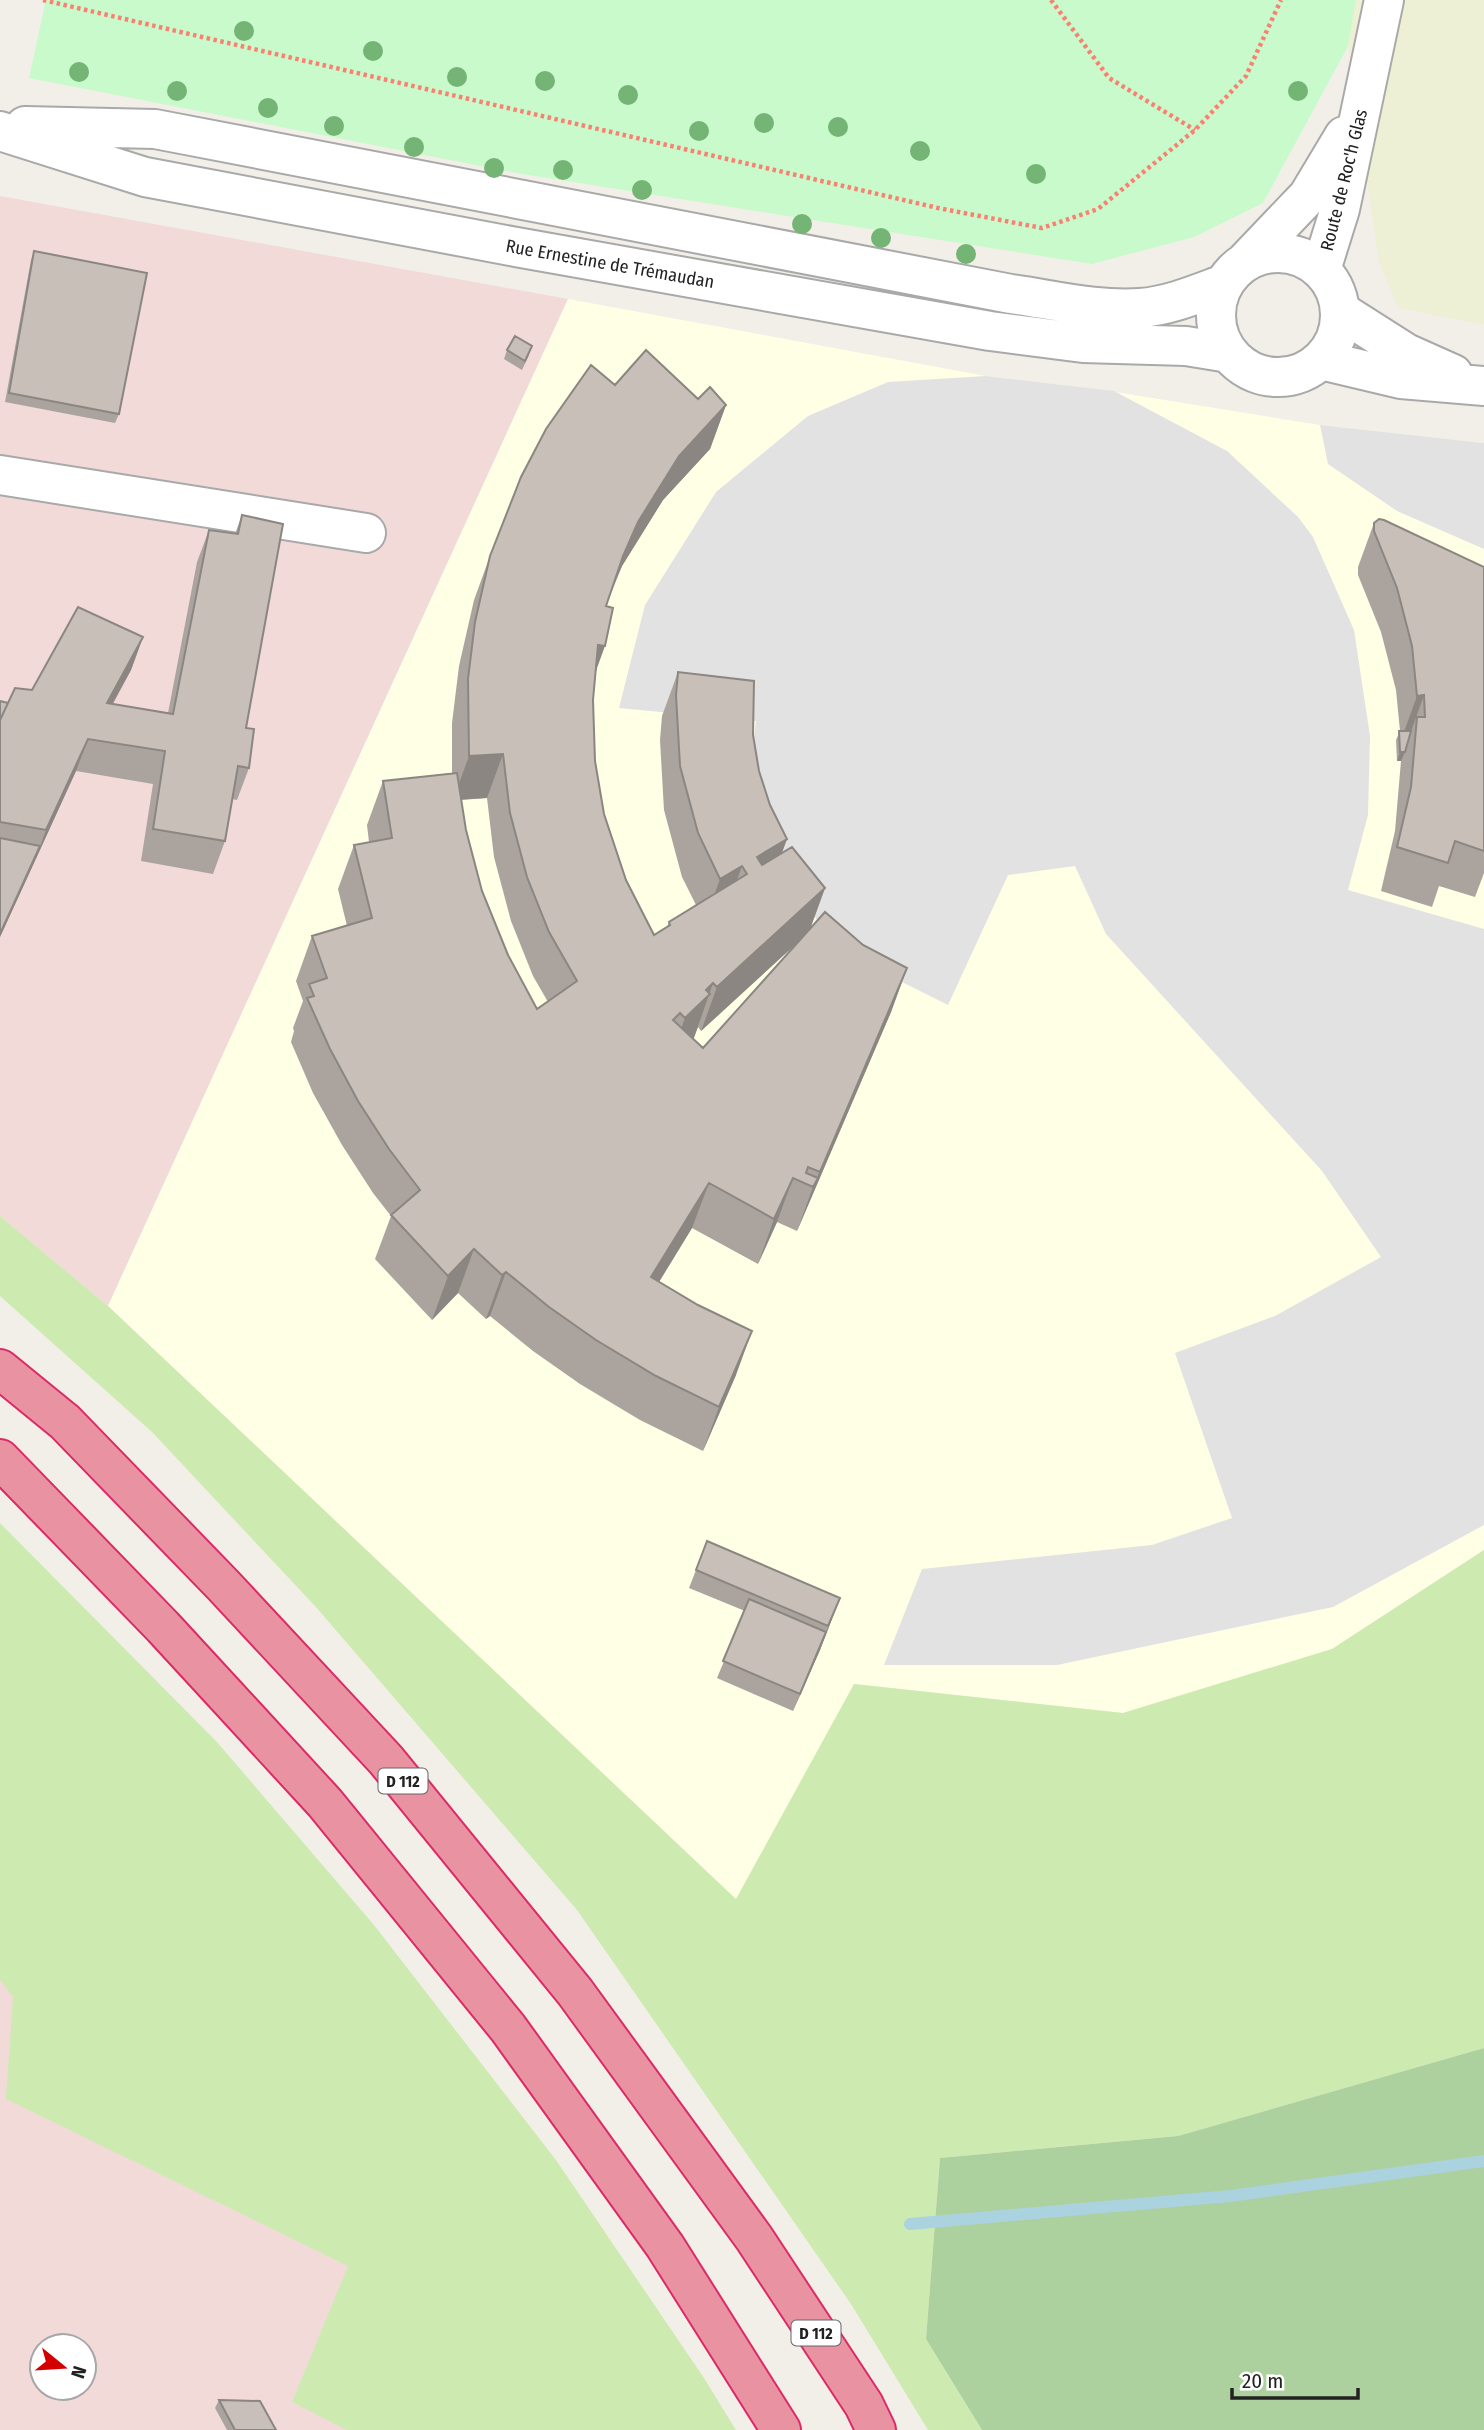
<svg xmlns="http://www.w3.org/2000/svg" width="1484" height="2430" font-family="'Fira Sans Condensed',sans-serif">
<rect width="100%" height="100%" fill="#f2efe9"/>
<path fill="#f2dad9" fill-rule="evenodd" d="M0 196 568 299 108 1306 0 1216Z
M0 1975 360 2261 444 2430H0ZM42 2346H84V2388H42Z"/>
<path fill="#ffffe5" d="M568 299 986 376 1103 390 1320 425 1484 443V1550L1332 1649 1123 1713 855 1684 736 1900 108 1306Z"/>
<path fill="#eef0d5" d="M1356 0H1484V325L1398 308 1379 263 1348 46Z"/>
<path fill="#cdebb0" d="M0 1216 108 1306 736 1899 854 1684 1123 1713 1332 1649 1484 1550V2048L1178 2136 940 2158 926 2339 982 2430H928L851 2304 577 1910 315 1606 152 1432 0 1296Z
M0 1523 217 1742 374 1925 556 2160 704 2378 736 2430H347L292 2402 348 2266 6 2099 13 1997 0 1980Z"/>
<path fill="#add19e" d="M1484 2048V2430H982L926 2339 940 2158 1178 2136Z"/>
<path fill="#c8facc" d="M46 0H1356L1348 46 1263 203 1194 237 1092 264 522 174 29 78Z"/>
<path fill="#e2e2e2" d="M986 376 1114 391 1227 451 1298 517 1313 537 1354 630 1370 736 1368 815 1348 890 1484 929V1525L1333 1607 1057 1665H884L922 1569 1152 1545 1232 1518 1175 1353 1275 1316 1381 1257 1322 1171 1106 934 1075 866 1008 875 948 1005 868 965 828 935 798 894 770 838 752 752 756 721 619 708 645 605 716 492 808 416 888 382Z
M1320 425 1484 443V549L1397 511 1328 464Z"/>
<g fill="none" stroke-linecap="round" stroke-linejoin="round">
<path stroke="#aad3df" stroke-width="12" d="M910 2224 1230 2196 1484 2161"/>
<defs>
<path id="minor" d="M25 126 155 129 1011 294C1054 300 1098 311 1140 308 1169 306 1197 294 1224 284
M0 131 145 177 516 247 990 331 1083 343 1186 346 1229 353
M1216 315a62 62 0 1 1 124 0a62 62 0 1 1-124 0Z
M1245 262 1308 196 1344 136
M1321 270 1340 209 1384 0
M1340 311 1406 353 1453 374
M1321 360 1401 379 1484 386
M0 475 366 533"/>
<path id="highway" d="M0 1369 65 1422 223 1585 386 1760 575 1992 754 2238 864 2405 876 2430
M0 1459 163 1627 325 1803 508 2028 665 2246 781 2430"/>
</defs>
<use href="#minor" stroke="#a9a9a9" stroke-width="42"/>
<use href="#highway" stroke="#dc2a67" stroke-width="42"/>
<path stroke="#fa8072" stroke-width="4.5" stroke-dasharray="3.5 3.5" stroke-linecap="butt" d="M43 0 938 208 1042 228 1098 209 1195 130 1246 76 1281 0
M1051 0 1109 78 1195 130"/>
<use href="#minor" stroke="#fff" stroke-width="38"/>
<use href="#highway" stroke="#e892a2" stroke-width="38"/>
</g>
<g fill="#74b475">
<circle cx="244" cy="31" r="10"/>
<circle cx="373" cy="51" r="10"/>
<circle cx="79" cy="72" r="10"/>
<circle cx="457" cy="77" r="10"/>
<circle cx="545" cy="81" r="10"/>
<circle cx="177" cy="91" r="10"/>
<circle cx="1298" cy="91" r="10"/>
<circle cx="628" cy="95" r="10"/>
<circle cx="268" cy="108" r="10"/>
<circle cx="764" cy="123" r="10"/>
<circle cx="334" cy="126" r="10"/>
<circle cx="838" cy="127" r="10"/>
<circle cx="699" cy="131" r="10"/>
<circle cx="414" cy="147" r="10"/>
<circle cx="920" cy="151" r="10"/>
<circle cx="494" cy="168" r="10"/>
<circle cx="563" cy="170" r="10"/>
<circle cx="1036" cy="174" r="10"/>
<circle cx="642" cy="190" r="10"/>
<circle cx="802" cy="224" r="10"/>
<circle cx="881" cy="238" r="10"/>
<circle cx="966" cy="254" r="10"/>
</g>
<path fill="#aba49e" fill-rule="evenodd" d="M34 251 119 414 115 423 5 402 31 260Z
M507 350 529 355 522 370 504 359Z
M615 385 726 405 710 449 663 500 622 566 606 606 596 672 593 700 595 761 604 814 626 880 654 935 667 927 669 922 696 905 682 877 664 810 660 740 662 716 678 672 753 735 759 771 770 805 787 839 781 854 825 888 810 929 863 945 907 968 891 1012 797 1231 777 1222 758 1264 692 1228 659 1282 736 1375 703 1451 640 1420 580 1384 533 1351 490 1316 486 1319 458 1293 432 1320 375 1259 391 1216 373 1193 342 1145 313 1093 291 1042 294 1031 293 1028 303 1001 296 981 312 936 347 926 338 889 354 845 369 842 367 825 383 781 452 773V723L459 666 474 600 490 556ZM487 798 494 857 511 921 533 976 548 1002 537 1009 508 955 482 891 466 830 461 800ZM797 943 703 1048 693 1039 698 1027 701 1031Z
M242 515 246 728 249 768 237 800 232 799 225 841 213 874 141 861 153 784 76 771 0 937V701L8 703 143 637 131 670 113 704 168 713 197 562 209 530 235 534Z
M1374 523 1484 567V873L1475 897 1439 886 1432 907 1381 891 1395 831 1401 761H1397L1396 740 1400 731 1396 690 1381 632 1358 575V567Z
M696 1570 840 1598 820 1650 793 1711 717 1678 745 1611 689 1588Z
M219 2400 276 2430H227L215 2408Z"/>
<path fill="#8b8681" d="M726 405 710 449 663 500 622 566 607 600 623 556 638 522 679 456Z
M143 637 131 670 95 735 107 703Z
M598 645 605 646 589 690Z
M1424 695 1408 740H1401L1417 696Z
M88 739 76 771 34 863 46 830Z
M1400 752H1405L1401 761H1397Z
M503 754 487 798 453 800 469 756Z
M787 839 771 883 757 857Z
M40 846 34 863 0 937V934Z
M742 866 726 910 704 923 720 879Z
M825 888 809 932 701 1031 717 987Z
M907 968 891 1012 797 1231 813 1187Z
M713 983 694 1038 669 1062 685 1018 706 990Z
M793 1178 777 1222 758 1264 774 1219Z
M709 1183 692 1228 635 1321 651 1277Z
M474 1249 458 1293 432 1320 448 1276Z
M506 1272 490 1316 486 1319 502 1275Z
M752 1331 736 1375 703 1451 719 1407Z
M840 1598 820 1650 793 1711 800 1694Z"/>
<path fill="#c7bfb8" stroke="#8b8681" stroke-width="2" d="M34 251 147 273 119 414 9 393Z
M515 336 532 346 525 361 507 350Z
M646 350 698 399 710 387 726 405 679 456 638 522 623 556 606 606 613 608 605 646 598 645 593 700 595 761 604 814 626 880 654 935 670 925 669 922 747 874 742 866 720 879 698 833 680 766 676 695 678 672 754 681 753 735 759 771 770 805 787 839 757 857 762 865 792 847 825 888 717 987 713 983 706 990 710 994 685 1018 680 1013 673 1020 703 1048 825 912 863 945 907 968 820 1172 808 1167 806 1173 818 1178 813 1187 793 1178 774 1219 709 1183 651 1277 698 1305 752 1331 719 1407 656 1376 596 1340 549 1307 506 1272 502 1275 474 1249 448 1276 391 1215 420 1190 389 1149 358 1101 330 1049 307 998 314 996 309 984 327 978 312 936 372 918 354 845 392 838 383 781 457 773 466 830 482 891 508 955 537 1009 577 981 549 932 527 877 510 813 503 754 469 756 468 679 475 622 490 556 521 477 546 429 591 365 615 385Z
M242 515 283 524 246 728 254 729 249 768 238 766 225 841 153 829 165 751 88 739 46 830 0 822V720L15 688 32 690 78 607 143 637 107 703 173 714 209 530 238 534Z
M1379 519 1384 520 1484 567V851L1455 841 1448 863 1397 847 1411 787 1417 717H1425L1424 695 1417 696 1412 646 1397 588 1374 531V523Z
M0 701 8 703 0 720Z
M1399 731H1411L1405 752H1400Z
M0 838 40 846 0 934Z
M707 1541 840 1598 828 1626 696 1570Z
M749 1599 826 1632 800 1694 723 1661Z
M219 2400 260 2401 276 2430H235Z"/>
<g text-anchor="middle" stroke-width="6" stroke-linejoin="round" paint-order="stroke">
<g fill="#fff" stroke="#646464" stroke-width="2">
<rect x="378.5" y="1768.5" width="49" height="25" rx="5"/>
<rect x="791.5" y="2320.5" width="49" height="25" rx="5"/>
</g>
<g font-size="16" font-weight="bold" fill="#222">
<text x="403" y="1787">D 112</text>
<text x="816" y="2339">D 112</text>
</g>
<g font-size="18" fill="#222" stroke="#fff">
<text transform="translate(1344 180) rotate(-76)" y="6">Route de Roc'h Glas</text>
<text transform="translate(610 264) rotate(10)" y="6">Rue Ernestine de Trémaudan</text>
</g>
</g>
<g transform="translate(63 2367) rotate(108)"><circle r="33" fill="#ffffff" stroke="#a7a7a7" stroke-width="2"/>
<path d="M0-5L12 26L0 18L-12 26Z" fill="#d40000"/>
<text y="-10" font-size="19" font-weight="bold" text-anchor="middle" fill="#222222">N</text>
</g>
<path d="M1232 2388v10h126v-10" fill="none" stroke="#222222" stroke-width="3.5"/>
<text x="1242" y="2388" font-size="21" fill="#222222" stroke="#ffffff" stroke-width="5" paint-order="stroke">20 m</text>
</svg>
